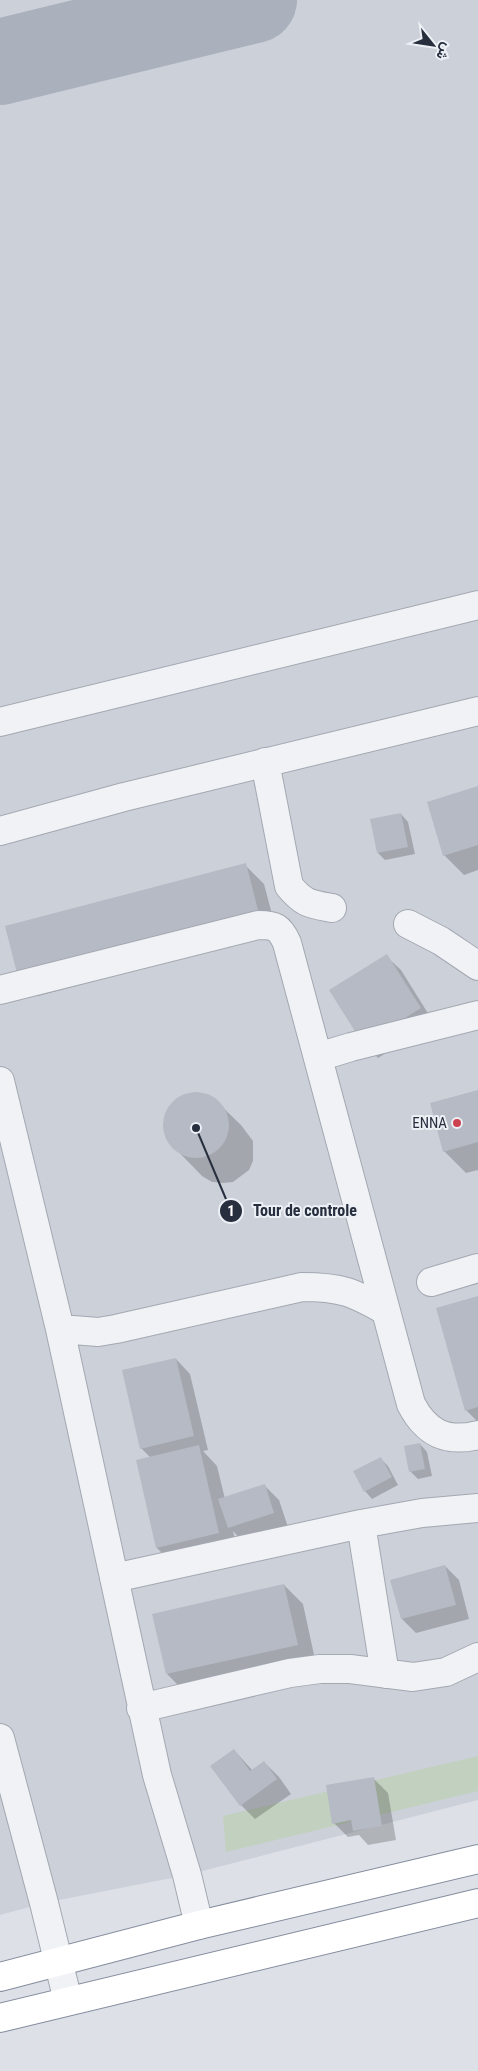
<svg xmlns="http://www.w3.org/2000/svg" width="478" height="2071" font-family="'Roboto Condensed',Vazirmatn,sans-serif">
<rect width="100%" height="100%" fill="#dde1e7"/>
<path fill="#ccd0d9" d="M0 0H478V1800L187 1875 44 1903 0 1915Z"/>
<path fill="#c2d1bf" d="M478 1756V1791L226 1852 223 1816Z"/>
<path fill="#0003" d="M478 787V870L464 875 445 856 428 803Z
M401 814 408 822 415 854 385 860 378 853Z
M245 865 264 884 277 933 38 996 19 976Z
M386 956 401 970 434 1023 378 1058 364 1043Z
M478 1091V1170L466 1173 444 1151Z
M196 1093 206 1095 214 1099 241 1125 253 1141V1161L249 1170 233 1182 223 1183 212 1182 202 1176 169 1142 165 1131V1120L168 1110 175 1101 185 1096Z
M478 1298V1422L466 1410Z
M176 1359 190 1374 208 1450 203 1451 217 1466 225 1499 265 1486 279 1500 288 1527 243 1542 233 1531 238 1552 176 1567 157 1548 151 1458 141 1448Z
M420 1444 427 1452 432 1476 418 1479 410 1471Z
M381 1459 388 1466 398 1485 372 1499 365 1491Z
M445 1566 459 1580 469 1619 416 1633 402 1619Z
M284 1585 303 1604 316 1664 186 1693 167 1674Z
M234 1750 253 1771 264 1762 279 1777 291 1794 255 1819 241 1805Z
M373 1778 388 1793 396 1840 368 1845 359 1835 348 1837 334 1823Z"/>
<g fill="none" stroke-linecap="round" stroke-linejoin="round">
<path stroke="#aab0bc" stroke-width="86" d="M0 62 254 0"/>
</g>
<path fill="#b5bac4" d="M478 786V845L443 856 427 802Z
M401 813 408 847 377 853 370 819Z
M246 863 259 914 18 977 5 926Z
M387 954 421 1008 363 1044 329 990Z
M478 1090V1142L443 1152 430 1103Z
M163 1125a33 33 0 1 1 66 0a33 33 0 1 1-66 0Z
M478 1296V1407L465 1411 436 1308Z
M176 1358 194 1436 140 1449 122 1370Z
M420 1443 425 1469 409 1472 404 1446Z
M199 1445 219 1533 156 1548 136 1460Z
M381 1457 392 1477 364 1492 353 1471Z
M265 1484 274 1513 228 1528 218 1499Z
M445 1565 456 1605 401 1619 390 1580Z
M284 1584 298 1645 166 1674 152 1614Z
M234 1749 250 1771 264 1761 277 1779 240 1806 210 1766Z
M374 1777 382 1826 353 1831 351 1820 332 1824 326 1785Z"/>
<g fill="none" stroke-linecap="round" stroke-linejoin="round">
<defs>
<path id="minor" d="M0 722 478 605
M265 762 289 886C304 904 310 904 332 908
M0 831 124 797 478 711
M408 924 441 941 478 966
M0 990 258 925C275 925 280 927 287 943L411 1404C426 1433 446 1443 478 1435
M318 1057 351 1047 478 1015
M0 1081 60 1329 157 1775 187 1875 199 1925
M431 1282 478 1268
M60 1329 98 1332 116 1329 302 1287C341 1287 353 1292 386 1311
M361 1524 385 1674
M114 1578 361 1524 422 1513 478 1508
M141 1708 290 1673 320 1669H350L413 1677 446 1672 478 1657
M0 1738 44 1903 68 2001"/>
<path id="highway" d="M0 1977 199 1925 478 1859
M0 2018 478 1903"/>
</defs>
<use href="#minor" stroke="#a3a8b1" stroke-width="30"/>
<use href="#highway" stroke="#858d9e" stroke-width="30"/>
<use href="#minor" stroke="#f0f2f6" stroke-width="28"/>
<use href="#highway" stroke="#fff" stroke-width="28"/>
</g>
<circle fill="#cc4250" stroke="#edf0f5" stroke-width="2" cx="457" cy="1123" r="5"/>
<g text-anchor="middle" stroke-width="4" stroke-linejoin="round" paint-order="stroke">
<g font-size="15" fill="#272e3e" stroke="#edf0f5" text-anchor="end">
<text x="447" y="1128">ENNA</text>
</g>
</g>
<path fill="none" stroke="#272e3e" stroke-width="2" d="M196 1128L231 1211"/>
<g fill="#272e3e" stroke="#edf0f5" stroke-width="2">
<circle cx="196" cy="1128" r="5"/>
<circle cx="231" cy="1211" r="12"/>
</g>
<g font-size="15" text-anchor="middle" font-weight="bold" fill="#fff">
<text x="231" y="1216">1</text>
</g>
<g font-size="16" text-anchor="middle" font-weight="bold" fill="#272e3e" stroke="#edf0f5" stroke-width="4" stroke-linejoin="round" paint-order="stroke">
<text x="305" y="1216">Tour de controle</text>
</g>
<g transform="translate(433 45) rotate(120)" stroke="#edf0f5" stroke-width="4" paint-order="stroke">
<path d="M0-4L9 19L0 12L-9 19Z" fill="#272e3e"/>
<text y="-8" font-size="14" font-weight="bold" text-anchor="middle" fill="#272e3e">ش</text>
</g>
</svg>
